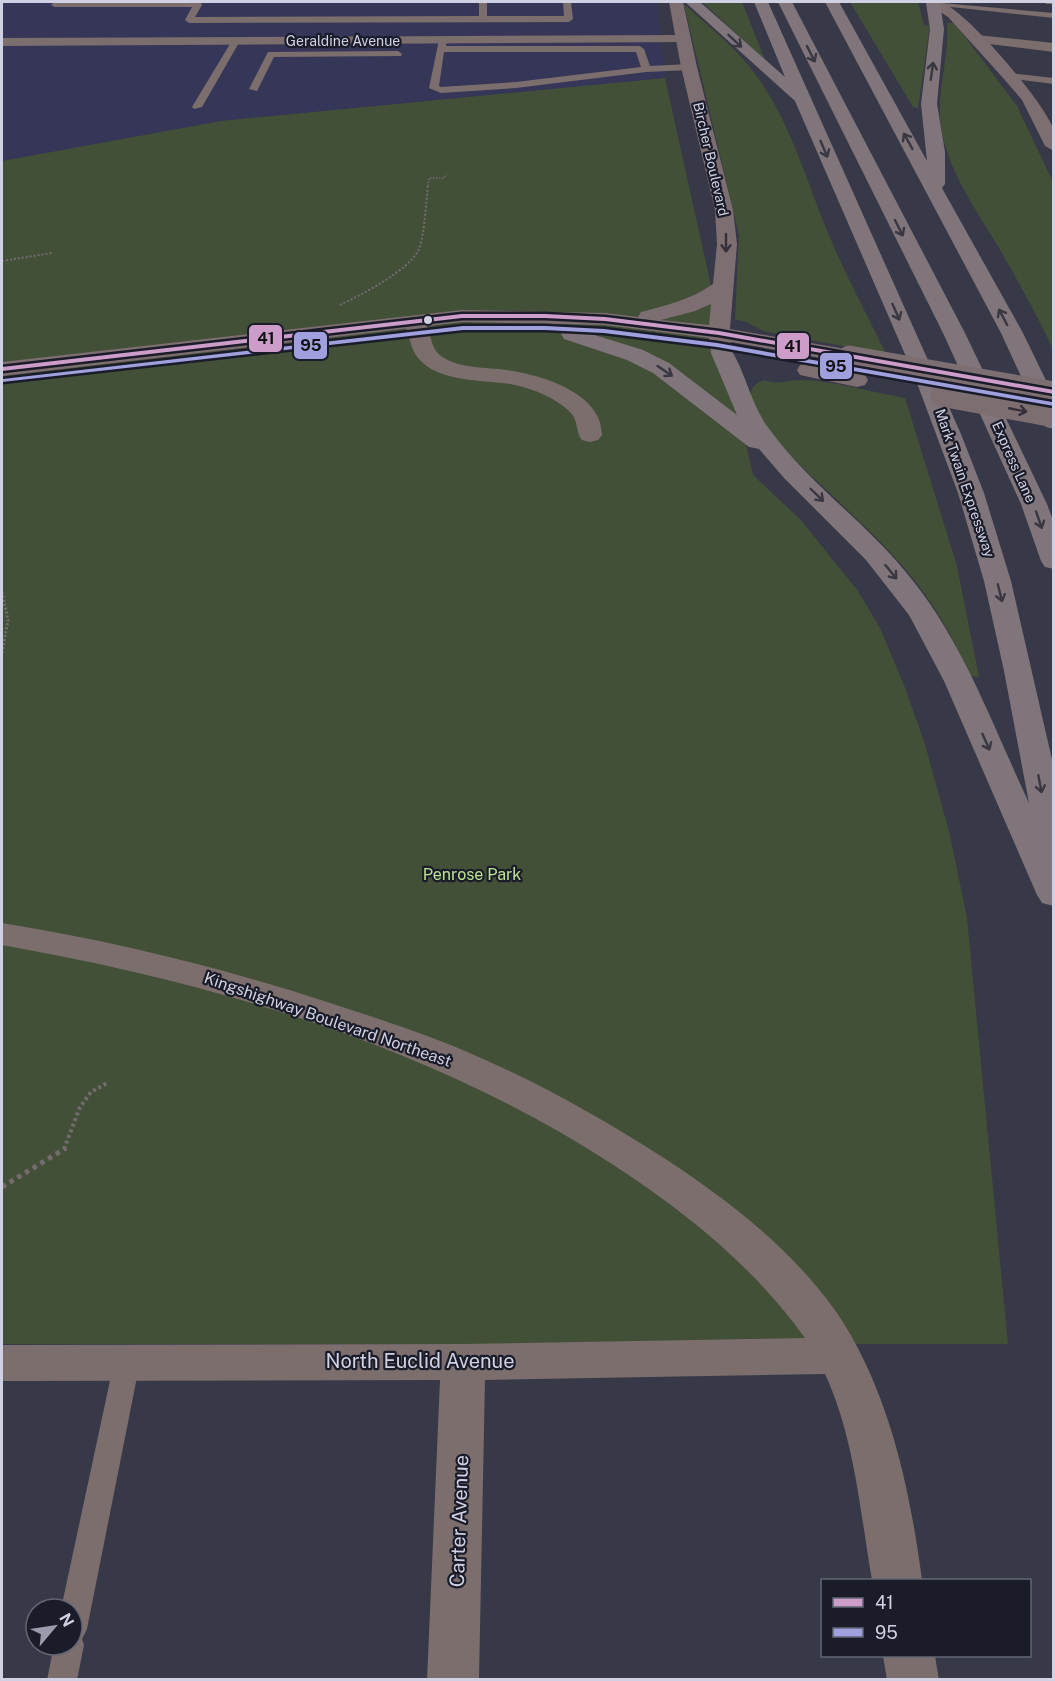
<svg xmlns="http://www.w3.org/2000/svg" width="1055" height="1681" font-family="'Public Sans',sans-serif">
<rect width="100%" height="100%" fill="#373848"/>
<path fill="#363758" d="M2 2H657L665 78 221 121 2 161Z"/>
<path fill="#425038" d="M702 2H742L765 60Z
M850 2H918L924 25 930 26 918 108 913 107Z
M684 4C709 27 739 50 758 78 792 125 808 186 831 240 847 278 868 316 886 354L767 332C754 328 748 320 735 320L739 235Z
M947 23H953L960 30 1017 106 1053 182V349C1037 315 1018 281 999 248 977 211 951 176 942 133 934 95 950 60 947 23Z
M665 78 753 475 800 519 858 591 880 628 904 685 924 741 950 835 967 918 1008 1344H2V161L221 121Z
M765 380C777 386 788 379 802 380 835 381 871 392 905 398L957 566 979 677 970 676C956 644 940 613 918 585 895 554 864 526 836 499 810 474 770 440 754 407 748 393 750 385 765 380Z"/>
<g fill="none" stroke-linecap="round" stroke-linejoin="round">
<path stroke="#736b6e" stroke-width="1.5" stroke-dasharray="1.5 1.5" stroke-linecap="butt" d="M428 186 429 178H444L446 174"/>
<path stroke="#736b6e" stroke-width="2" stroke-dasharray="2 2" stroke-linecap="butt" d="M2 261 52 253
M340 305C361 295 410 270 419 249 425 232 426 202 428 184"/>
<path stroke="#736b6e" stroke-width="3" stroke-dasharray="2 2" stroke-linecap="butt" d="M2 592 8 620 2 653"/>
<path stroke="#736b6e" stroke-width="4" stroke-dasharray="3 3" stroke-linecap="butt" d="M64 1149 80 1107 91 1092 109 1082"/>
<path stroke="#736b6e" stroke-width="5" stroke-dasharray="4.5 4.5" stroke-linecap="butt" d="M2 1187 66 1148"/>
<path fill="#7b6e6d" fill-rule="evenodd" d="M54 2 201 3 202 5 195 17 479 16V2H487V16H564L563 2H571L573 19 569 22 189 23 185 20 192 7H55L51 5Z
M930 2 1054 13V18L933 5H930Z
M1045 2H1054V4H1046Z
M443 37 447 40 446 46H640L644 49 650 66 689 64 694 67 689 70 646 72 516 88 441 93 429 88 439 40ZM444 52H636L641 67 516 82 441 87 439 86Z
M233 39 240 41 202 107 194 109 192 107Z
M398 51 402 54 401 56 274 57 257 91 249 89 268 52Z
M1010 73 1054 78V84L1007 78V74Z
M127 1351 136 1354 140 1362 87 1629 82 1639 84 1645 77 1680H47L54 1645H72V1609H61L114 1362 118 1354Z"/>
<path fill="#7b6e6d" fill-rule="evenodd" d="M684 35 691 39 689 42 2 46V38Z
M977 35 1054 43V52L972 42 970 39Z
M417 322 425 323C432 334 430 348 441 356 459 369 486 367 507 370 541 375 602 392 602 435L598 440 590 442 582 440C575 431 579 420 569 411 555 398 534 389 515 385 485 379 440 384 418 358 411 350 410 338 406 328L409 323Z
M2 923C114 941 223 968 330 1003 389 1022 447 1041 503 1068 559 1094 612 1125 664 1158 728 1200 792 1249 837 1313 889 1390 910 1489 922 1580H872C860 1512 855 1439 825 1374L485 1380 479 1680H427L440 1380 2 1381V1345L463 1344 805 1338C753 1266 686 1212 612 1164 428 1045 215 983 2 945Z
M883 1656H935L939 1680H887Z"/>
<path fill="#7d6e71" fill-rule="evenodd" d="M669 2H683L697 67 733 210 737 244 730 329 857 351 860 356 857 361 849 363 731 342 733 353 730 358 722 360 714 358 711 353 709 338 605 325 462 322 2 376V362L462 310 605 313 638 317 641 312C667 305 690 300 713 284L717 244 715 210 681 67ZM711 304 709 325 661 320 695 311Z
M925 2C930 1 938 0 943 3 968 13 1043 101 1053 128 1055 134 1054 144 1054 151L1045 146 1022 100 1004 79 948 17Z
M808 363 865 375 868 380 865 385 857 387 800 375 797 370 800 365Z"/>
<path fill="#7f757a" fill-rule="evenodd" d="M685 2H700L785 77 754 2H768L961 434 984 493 1011 581 1054 768V906L1042 903 1037 895 944 681 909 615 866 560 784 478 759 449 749 447 653 373 627 360 564 339 561 334 564 329 572 328 643 350 669 363 737 415 711 353 714 348 722 346 730 348C745 370 750 402 767 426 806 481 862 519 905 571 962 638 992 724 1029 803L1004 671 984 581 958 493 914 375 795 101Z
M778 2H792L965 333 1047 504 1054 523V569L1045 567 1041 561 1021 504 943 333Z
M825 2H839L927 161 921 104 930 29 926 3H940L944 29 937 104 945 152V184L942 188 1023 333 1054 397V429L1046 427 1042 422 1001 333Z"/>
<path stroke="#7d6e71" stroke-width="21" d="M849 356 1054 392
M941 396 1054 417"/>
<defs>
<path id="bus-1" d="M462 314H545L605 317 719 331 1054 390V394L719 335 605 321 545 318H462L2 371V367Z"/>
<path id="bus-2" d="M463 326H545L604 329 717 343 1052 402H1054V406L717 347 604 333 545 330H463L2 382V380L3 379Z"/>
</defs>
<use href="#bus-1" stroke="#1b1c29" stroke-width="5"/>
<use href="#bus-2" stroke="#1b1c29" stroke-width="5"/>
<use href="#bus-1" fill="#cd9dca" fill-rule="evenodd"/>
<use href="#bus-2" fill="#a0a0df" fill-rule="evenodd"/>
</g>
<defs><path id="oneway-shaft" d="M-6 0H5M1.5-3L5.5 0L1.5 3" fill="none" stroke-width="1.6" stroke-linecap="round" stroke-linejoin="round" transform="scale(1.5)"/></defs>
<g stroke="#393741">
<use href="#oneway-shaft" transform="translate(735 41) rotate(43)"/>
<use href="#oneway-shaft" transform="translate(811 54) rotate(63)"/>
<use href="#oneway-shaft" transform="translate(932 71) rotate(-82)"/>
<use href="#oneway-shaft" transform="translate(908 141) rotate(-119)"/>
<use href="#oneway-shaft" transform="translate(824 149) rotate(67)"/>
<use href="#oneway-shaft" transform="translate(899 228) rotate(63)"/>
<use href="#oneway-shaft" transform="translate(896 312) rotate(66)"/>
<use href="#oneway-shaft" transform="translate(1003 317) rotate(-118)"/>
<use href="#oneway-shaft" transform="translate(665 371) rotate(34)"/>
<use href="#oneway-shaft" transform="translate(817 495) rotate(44)"/>
<use href="#oneway-shaft" transform="translate(1039 520) rotate(71)"/>
<use href="#oneway-shaft" transform="translate(891 572) rotate(51)"/>
<use href="#oneway-shaft" transform="translate(1000 593) rotate(76)"/>
<use href="#oneway-shaft" transform="translate(986 742) rotate(66)"/>
<use href="#oneway-shaft" transform="translate(1040 784) rotate(79)"/>
</g>
<g stroke="#34303b">
<use href="#oneway-shaft" transform="translate(726 243) rotate(90)"/>
<use href="#oneway-shaft" transform="translate(1018 410) rotate(11)"/>
</g>
<circle fill="#d0d2e4" stroke="#1b1c29" stroke-width="2" cx="428" cy="320" r="5"/>
<g text-anchor="middle" stroke-width="4.5" stroke-linejoin="round" paint-order="stroke">
<g font-size="14" fill="#d0d2e4" stroke="#1b1c29">
<text x="343" y="46">Geraldine Avenue</text>
<text transform="translate(711 159) rotate(77)" y="5">Bircher Boulevard</text>
<text transform="translate(1014 462) rotate(66)" y="5">Express Lane</text>
<text transform="translate(965 483) rotate(71)" y="5">Mark Twain Expressway</text>
</g>
<g font-size="16" fill="#bbe193" stroke="#1b1c29">
<text x="472" y="880">Penrose Park</text>
</g>
<g font-size="16" fill="#d0d2e4" stroke="#1b1c29">
<text transform="translate(328 1019) rotate(19)" y="6">Kingshighway Boulevard Northeast</text>
</g>
<g font-size="20" fill="#d0d2e4" stroke="#1b1c29">
<text x="420" y="1368">North Euclid Avenue</text>
<text transform="translate(459 1521) rotate(-88)" y="7">Carter Avenue</text>
</g>
</g>
<g stroke="#1b1c29" stroke-width="2">
<rect x="248" y="324" width="35" height="29" rx="6" fill="#cd9dca"/>
<rect x="293" y="331" width="35" height="29" rx="6" fill="#a0a0df"/>
<rect x="776" y="332" width="34" height="28" rx="6" fill="#cd9dca"/>
<rect x="819" y="352" width="34" height="28" rx="6" fill="#a0a0df"/>
</g>
<g font-size="16" text-anchor="middle" font-weight="bold" fill="#111">
<text x="266" y="344">41</text>
<text x="311" y="351">95</text>
<text x="793" y="352">41</text>
<text x="836" y="372">95</text>
</g>
<rect width="1055" height="1681" fill="none" stroke="#d0d2e4" stroke-width="6"/>
<rect x="821" y="1579" width="210" height="78" fill="#1b1c29" stroke="#636574" stroke-width="1.5"/>
<rect x="833" y="1598" width="30" height="9" fill="#cd9dca" stroke="#636574" stroke-width="1.5"/>
<text x="875" y="1609" font-size="18" fill="#d0d2e4">41</text>
<rect x="833" y="1628" width="30" height="9" fill="#a0a0df" stroke="#636574" stroke-width="1.5"/>
<text x="875" y="1639" font-size="18" fill="#d0d2e4">95</text>
<g transform="translate(54 1627) rotate(61)"><circle r="28" fill="#1b1c29" stroke="#636574" stroke-width="1.5"/>
<path d="M0-4.5L10 22L0 15L-10 22Z" fill="#9a9cad"/>
<text y="-9" font-size="16" font-weight="bold" text-anchor="middle" fill="#d0d2e4">N</text>
</g>
</svg>
